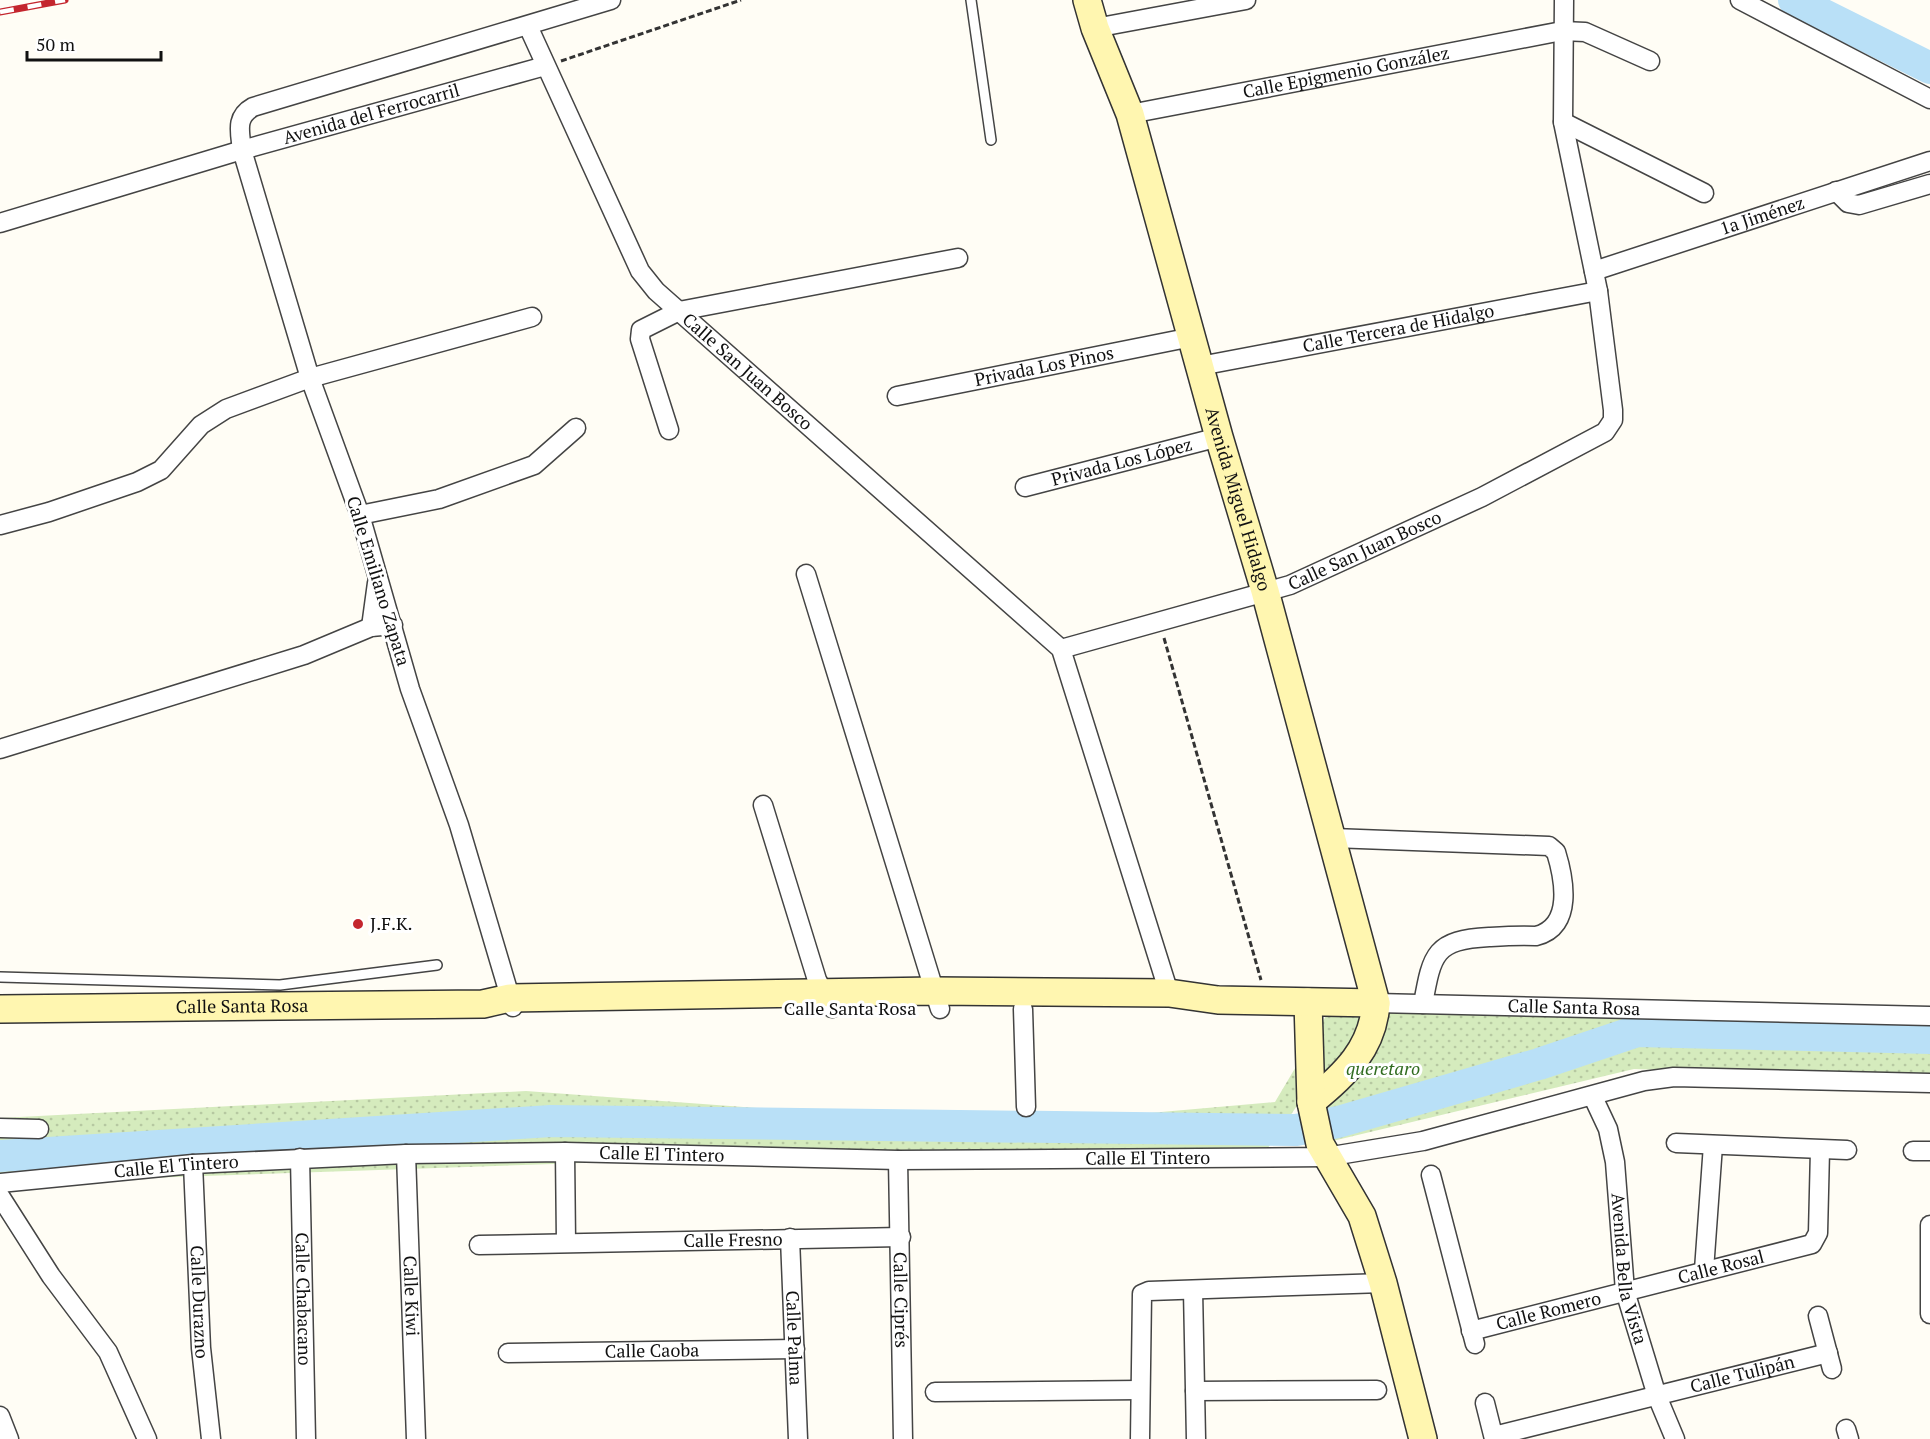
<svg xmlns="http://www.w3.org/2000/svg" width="1930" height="1439" font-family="'PT Serif',serif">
<defs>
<pattern id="park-dots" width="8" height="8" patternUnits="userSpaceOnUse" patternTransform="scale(1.5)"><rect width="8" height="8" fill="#d5ebbd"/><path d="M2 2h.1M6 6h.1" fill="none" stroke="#b6c8a1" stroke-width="1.8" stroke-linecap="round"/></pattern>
</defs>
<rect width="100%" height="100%" fill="#fffdf5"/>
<path fill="url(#park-dots)" d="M1329 1011 1930 1016V1079L1634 1069 1320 1144 1325 1065 1261 1158 760 1157 0 1183V1118L526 1091 1002 1126 1275 1102Z"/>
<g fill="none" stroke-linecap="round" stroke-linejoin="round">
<path stroke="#b9e0f7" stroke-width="32" d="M1794 0 1930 68
M0 1156 551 1121 1296 1130 1338 1122 1539 1064 1637 1031 1930 1038"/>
<defs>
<path id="lane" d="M971 0 991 140
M0 977 280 985 437 965"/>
<g id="street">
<path d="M1740 0 1930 99"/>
<path id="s1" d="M528 26 640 271 656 291 1061 649 1169 993"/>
<path d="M1095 28 1246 0"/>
<path id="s2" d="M1130 114 1562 31 1585 32 1650 61"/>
<path d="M1563 122 1704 193"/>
<path d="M1836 191 1848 203 1859 205 1930 184"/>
<path id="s3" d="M0 223 242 150 545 66"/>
<path id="s4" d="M1594 271 1930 161"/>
<path id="s5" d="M1200 366 1598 291"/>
<path id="s6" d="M897 396 1192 337"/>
<path d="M669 430 640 339 641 330 679 311 958 258"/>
<path id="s7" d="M1025 487 1219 437"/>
<path d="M360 515 439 499 534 465 576 428"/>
<path d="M0 525 49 512 137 482 161 470 201 425 226 409 310 378 532 317"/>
<path d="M806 574 940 1009"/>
<path d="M371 627 377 583"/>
<path id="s8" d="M1061 649 1290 585 1482 497 1605 432 1613 420V410L1598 291 1563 122 1564 0"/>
<path d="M0 749 304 655 371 627 393 625"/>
<path d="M763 805 817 980 832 1008"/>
<path d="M1333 838 1549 846 1556 852C1564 878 1574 927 1536 936 1520 935 1505 936 1489 937 1435 940 1432 953 1423 1004"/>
<path id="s9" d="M1376 1003 1930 1016"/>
<path d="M513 1007 459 825 410 689 360 515 310 378 242 150C240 132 235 117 253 107L611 0"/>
<path d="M1023 1009 1026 1107"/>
<path id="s10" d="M1593 1097 1608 1129 1615 1162 1625 1291 1657 1396 1675 1439"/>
<path d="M0 1128 39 1129"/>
<path d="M1676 1143 1847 1150"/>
<path d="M1913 1151H1930"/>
<path d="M565 1152 566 1242"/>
<path id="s11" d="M406 1154 416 1439"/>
<path id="s12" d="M300 1158 306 1439"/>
<path id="s13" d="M898 1160 903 1439"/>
<path id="s14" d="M193 1164 201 1348 211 1439"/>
<path d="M1431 1175 1475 1344"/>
<path id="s15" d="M0 1183 193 1164 406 1154 565 1152 898 1160 1326 1157 1423 1141 1644 1081 1674 1077 1930 1083"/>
<path d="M0 1196 51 1276 108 1352 147 1439"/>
<path d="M1930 1225V1314"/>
<path id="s16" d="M790 1238 798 1439"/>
<path id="s17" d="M479 1245 901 1237"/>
<path d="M1704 1270 1713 1145"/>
<path d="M1193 1290 1196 1439"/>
<path d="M1818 1316 1832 1369"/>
<path id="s18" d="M1471 1331 1812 1244 1818 1233 1820 1150"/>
<path id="s19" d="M508 1353 795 1349"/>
<path d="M1195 1391 1377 1390"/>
<path d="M935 1392 1140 1390"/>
<path d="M1485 1403 1494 1439"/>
<path d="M0 1416 9 1439"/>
<path d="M1846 1429 1849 1439"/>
<path id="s20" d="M1494 1436 1828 1353"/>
<path d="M1140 1439 1142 1294 1149 1291 1383 1283"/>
</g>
<g id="secondary">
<path id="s21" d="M1087 0 1095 28 1130 114 1219 437 1265 591 1376 1003C1373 1048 1345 1075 1311 1102"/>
<path d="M1308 1002 1311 1102 1320 1144 1362 1216 1383 1283 1423 1439"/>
<path id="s22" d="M0 1009 483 1004 510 998 934 991 1169 993 1218 1000 1376 1003"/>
</g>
</defs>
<use href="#lane" stroke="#444" stroke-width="12"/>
<use href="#street" stroke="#444" stroke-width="21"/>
<use href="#secondary" stroke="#333" stroke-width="30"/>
<path stroke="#333" stroke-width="3" stroke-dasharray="6 3" stroke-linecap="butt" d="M561 61 741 0
M1164 638 1261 980"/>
<use href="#lane" stroke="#fff" stroke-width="9"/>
<use href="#street" stroke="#fff" stroke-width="18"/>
<use href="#secondary" stroke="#fff6b0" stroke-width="27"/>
<defs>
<path id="rail" d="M0 12 65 0"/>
</defs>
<use href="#rail" stroke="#c4262e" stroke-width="7"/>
<use href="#rail" stroke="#fff" stroke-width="4.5" stroke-dasharray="14" stroke-linecap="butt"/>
</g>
<circle fill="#c4262e" stroke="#fff" stroke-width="2" cx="358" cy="924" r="6"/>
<g text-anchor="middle" stroke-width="6" stroke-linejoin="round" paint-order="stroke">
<g font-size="18" fill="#111" stroke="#fff">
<text dy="6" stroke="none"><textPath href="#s2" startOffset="220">Calle Epigmenio González</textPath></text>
<text dy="6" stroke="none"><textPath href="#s3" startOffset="387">Avenida del Ferrocarril</textPath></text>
<text dy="6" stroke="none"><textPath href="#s4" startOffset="177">1a Jiménez</textPath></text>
<text dy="6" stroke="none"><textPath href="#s5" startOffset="202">Calle Tercera de Hidalgo</textPath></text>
<text dy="6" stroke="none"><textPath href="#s6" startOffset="150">Privada Los Pinos</textPath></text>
<text dy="6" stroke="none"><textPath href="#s1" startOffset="417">Calle San Juan Bosco</textPath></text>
<text dy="6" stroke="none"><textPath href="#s7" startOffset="100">Privada Los López</textPath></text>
<text dy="6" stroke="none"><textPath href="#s21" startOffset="522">Avenida Miguel Hidalgo</textPath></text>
<text dy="6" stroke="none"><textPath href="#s8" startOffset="320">Calle San Juan Bosco</textPath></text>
<text transform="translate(378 581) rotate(73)" y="6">Calle Emiliano Zapata</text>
<text dy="6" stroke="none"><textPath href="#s22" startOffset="242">Calle Santa Rosa</textPath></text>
<text dy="6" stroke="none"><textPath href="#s9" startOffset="198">Calle Santa Rosa</textPath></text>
<text x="850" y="1015">Calle Santa Rosa</text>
<text dy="6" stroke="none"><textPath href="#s15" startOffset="663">Calle El Tintero</textPath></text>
<text dy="6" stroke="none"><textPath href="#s15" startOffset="1149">Calle El Tintero</textPath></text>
<text dy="6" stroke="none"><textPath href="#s15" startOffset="177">Calle El Tintero</textPath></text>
<text dy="6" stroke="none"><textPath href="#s17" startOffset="254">Calle Fresno</textPath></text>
<text dy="6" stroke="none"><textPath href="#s18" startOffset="258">Calle Rosal</textPath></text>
<text dy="6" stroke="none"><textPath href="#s10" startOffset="177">Avenida Bella Vista</textPath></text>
<text dy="6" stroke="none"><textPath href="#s11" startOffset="142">Calle Kiwi</textPath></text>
<text dy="6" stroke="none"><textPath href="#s12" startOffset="141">Calle Chabacano</textPath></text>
<text dy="6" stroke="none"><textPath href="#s13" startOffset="140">Calle Ciprés</textPath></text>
<text dy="6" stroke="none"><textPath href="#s14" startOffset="138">Calle Durazno</textPath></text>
<text dy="6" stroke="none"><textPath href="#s18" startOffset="80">Calle Romero</textPath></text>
<text dy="6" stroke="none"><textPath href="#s16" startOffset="100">Calle Palma</textPath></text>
<text dy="6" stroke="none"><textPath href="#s19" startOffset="144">Calle Caoba</textPath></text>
<text dy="6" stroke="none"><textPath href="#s20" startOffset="256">Calle Tulipán</textPath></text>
</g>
<g font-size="18" fill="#111" stroke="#fff" text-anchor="start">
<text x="370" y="930">J.F.K.</text>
</g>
<g font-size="18" font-style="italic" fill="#2f6b1f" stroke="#fff">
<text x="1383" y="1075">queretaro</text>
</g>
</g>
<path d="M27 51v9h134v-9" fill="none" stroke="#111111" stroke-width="3"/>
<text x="36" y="51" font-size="18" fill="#111111" stroke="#ffffff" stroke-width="4.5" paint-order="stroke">50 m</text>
</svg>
